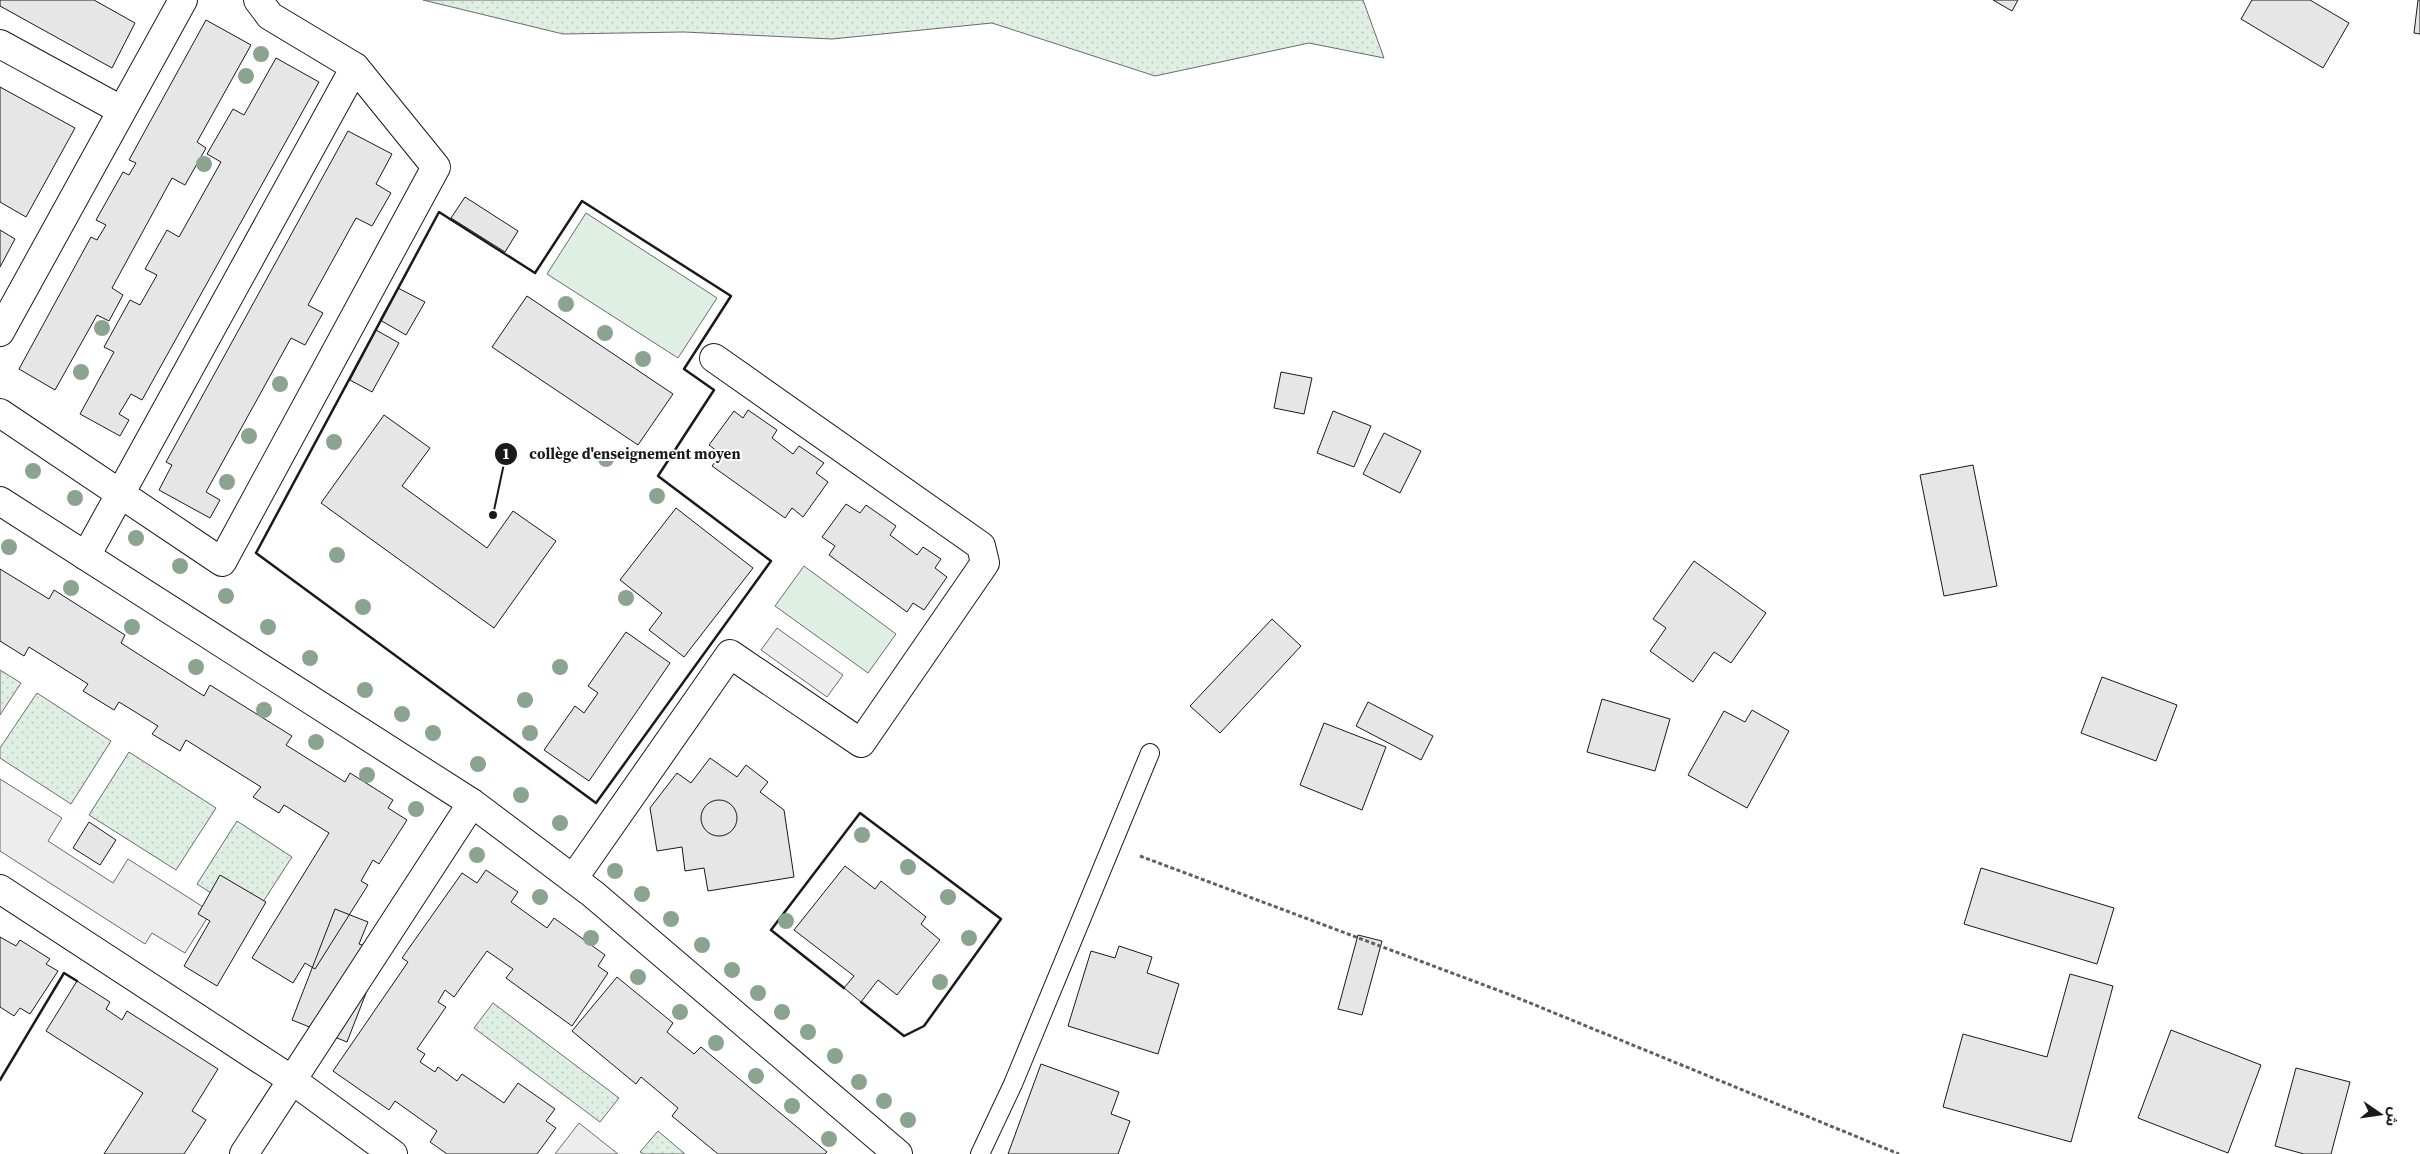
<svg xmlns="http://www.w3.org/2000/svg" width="2420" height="1154" font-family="'Source Serif 4','Noto Sans Arabic',serif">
<defs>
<pattern id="grass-dots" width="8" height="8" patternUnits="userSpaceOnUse" patternTransform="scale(1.25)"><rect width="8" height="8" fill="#e0efe3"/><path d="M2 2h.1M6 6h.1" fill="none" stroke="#c0ccc2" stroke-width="1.8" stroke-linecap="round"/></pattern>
</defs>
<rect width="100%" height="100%" fill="#fff"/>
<path fill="url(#grass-dots)" stroke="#6a6a6a" d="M423 0H1363L1384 58 1309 43 1155 76 992 23 832 39 684 32 563 34Z
M0 670 21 683 0 715Z
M37 693 111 741 71 804 0 758V748Z
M129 752 216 808 176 870 89 815Z
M237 821 292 857 252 919 197 884Z
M493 1003 619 1098 600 1122 474 1028Z
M658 1131 685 1154H643L640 1152Z"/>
<path fill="#e0efe3" stroke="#6a6a6a" d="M586 213 717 298 678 358 547 274Z
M804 566 896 634 868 673 775 606Z"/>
<path fill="#ededed" stroke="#6a6a6a" d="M777 628 843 675 827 697 761 650Z
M0 779 62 818 48 841 113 883 128 859 211 912 185 953 152 933 145 944 0 851Z
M579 1123 618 1154H555Z"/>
<path fill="#e6e6e6" stroke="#1a1a1a" d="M0 0H94L135 23 112 68 0 6Z
M1993 0H2018L2012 11Z
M2252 0H2310L2349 23 2323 68 2241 19Z
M2418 0H2420V34L2414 33Z
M206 20 251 45 197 142 206 148 185 185 172 178 112 288 123 295 109 321 97 315 55 390 19 369 91 237 97 240 106 225 96 220 123 172 129 175 136 163 129 160Z
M276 58 319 82 142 400 131 394 119 414 129 420 120 436 80 414 114 352 104 347 130 300 140 305 157 275 145 269 167 230 179 237 221 162 207 154 233 109 244 115Z
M0 87 75 128 26 217 0 202Z
M348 131 392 154 376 184 391 193 372 226 356 218 308 305 323 313 305 345 291 338 206 492 220 500 210 518 159 490 172 465 166 462Z
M465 197 518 231 505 252 451 218Z
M0 230 15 239 0 267Z
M398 288 425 302 406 335 380 320Z
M527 296 673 394 638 445 492 347Z
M376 330 399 343 372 392 350 380Z
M1281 372 1312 378 1304 414 1274 408Z
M748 410 777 430 772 438 793 454 799 446 824 463 816 473 828 482 803 517 792 508 785 518 712 466 721 454 709 445 734 411 743 418Z
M1333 411 1371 426 1354 467 1317 453Z
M384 415 430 448 402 486 487 548 513 511 556 541 494 628 321 503Z
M1384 433 1421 451 1400 493 1363 474Z
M1973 465 1997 586 1944 596 1920 475Z
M846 504 860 513 866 505 896 526 890 535 917 555 923 547 941 559 935 568 947 577 924 610 913 603 907 612 829 555 835 546 822 537Z
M676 508 753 568 684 657 649 630 662 613 620 580Z
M1694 561 1766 613 1731 663 1714 652 1693 682 1650 651 1666 628 1653 619Z
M0 569 49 599 54 590 125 635 121 643 204 696 210 685 292 736 286 745 345 782 350 773 393 800 388 808 407 820 379 864 373 860 361 881 368 885 315 969 305 963 293 983 252 958 329 833 284 805 279 813 253 797 261 787 186 740 180 751 152 734 158 726 119 702 114 710 83 691 88 684 29 647 24 656 0 641Z
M1272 619 1301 646 1220 733 1190 706Z
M626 632 670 663 589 781 544 750 575 706 584 713 598 693 588 686Z
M2102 677 2177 705 2156 761 2081 733Z
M1602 699 1670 719 1655 771 1587 752Z
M1368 702 1433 736 1421 760 1356 726Z
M1752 710 1789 731 1747 808 1688 775 1724 711 1745 722Z
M1324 723 1386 747 1362 810 1300 785Z
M710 758 737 777 746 765 768 782 760 792 784 810 794 877 708 891 704 868 685 871 682 847 657 851 650 808 677 773 691 783Z
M701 818a18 18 0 1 1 36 0a18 18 0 1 1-36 0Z
M89 822 116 840 100 865 73 848Z
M845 866 875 889 881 881 926 917 921 924 940 940 897 995 878 980 861 1002 844 988 854 976 794 930Z
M1981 868 2114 908 2097 964 1964 924Z
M486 870 518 892 511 902 547 928 554 918 605 955 598 966 608 973 572 1026 506 978 513 969 487 951 454 997 445 990 438 1002 446 1007 417 1049 425 1054 420 1062 435 1072 438 1067 457 1081 462 1074 504 1103 518 1083 555 1109 546 1121 556 1128 537 1154H447L430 1142 437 1131 395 1101 389 1110 333 1071 408 962 402 958 462 873 477 883Z
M220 875 266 902 217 986 184 966 210 921 198 914Z
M335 909 368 922 359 944 382 952 347 1042 292 1020Z
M1358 935 1382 941 1362 1015 1338 1009Z
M0 937 16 946 20 940 50 959 46 964 58 971 30 1014 20 1008 14 1016 0 1007Z
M1119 946 1152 957 1147 973 1179 984 1158 1054 1068 1026 1091 951 1115 958Z
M2070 974 2113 986 2071 1142 1943 1107 1963 1034 2047 1057Z
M617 977 673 1023 667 1032 694 1054 701 1047 827 1152 825 1154H718L672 1116 678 1108 641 1077 636 1084 572 1031Z
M77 981 110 1002 106 1009 122 1020 127 1011 218 1069 192 1111 206 1120 184 1154H104L143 1093 46 1031Z
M2171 1030 2261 1065 2228 1153 2138 1118Z
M1041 1064 1119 1092 1111 1114 1130 1121 1118 1154H1008Z
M2296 1068 2350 1082 2331 1154H2304L2275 1146Z"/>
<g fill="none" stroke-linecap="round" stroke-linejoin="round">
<defs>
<path id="lane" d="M980 1154 1013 1084 1150 753"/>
<path id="street" d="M0 44 121 110
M0 332 183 0
M0 413 222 562 436 167 355 67 270 16 258 0
M86 556 355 67
M573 879 730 654 861 743 985 563 981 546 714 358
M0 889 292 1080 393 1154
M244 1154 472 803"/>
<path id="secondary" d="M0 501 472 803 593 894 898 1154"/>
</defs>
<use href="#lane" stroke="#1a1a1a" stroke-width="20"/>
<use href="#street" stroke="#1a1a1a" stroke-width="30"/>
<use href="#secondary" stroke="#1a1a1a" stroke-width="30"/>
<path stroke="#5f5f5f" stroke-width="3" stroke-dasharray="4 2.5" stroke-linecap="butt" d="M1140 856 1508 994 1899 1154"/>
<use href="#lane" stroke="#fff" stroke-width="18"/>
<use href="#street" stroke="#fff" stroke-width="28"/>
<use href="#secondary" stroke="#fff" stroke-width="28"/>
<path stroke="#1a1a1a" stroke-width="2.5" d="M582 201 731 296 684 369 714 390 658 476 771 561 596 803 256 553 439 212 535 273Z
M844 988 771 930 860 813 1001 919 924 1026 904 1036 861 1002
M0 1080 64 973 77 981"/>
</g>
<g fill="#8aa48f">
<circle cx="261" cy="54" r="8"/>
<circle cx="246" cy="76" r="8"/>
<circle cx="204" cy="164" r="8"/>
<circle cx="566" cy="304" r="8"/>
<circle cx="102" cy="328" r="8"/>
<circle cx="605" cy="333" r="8"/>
<circle cx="643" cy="359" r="8"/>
<circle cx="81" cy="372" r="8"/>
<circle cx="280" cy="384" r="8"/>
<circle cx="249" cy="436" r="8"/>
<circle cx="334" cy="442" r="8"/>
<circle cx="606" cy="459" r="8"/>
<circle cx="33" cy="471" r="8"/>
<circle cx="227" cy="482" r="8"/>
<circle cx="657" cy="496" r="8"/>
<circle cx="75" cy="498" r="8"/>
<circle cx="136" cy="538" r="8"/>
<circle cx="9" cy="547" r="8"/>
<circle cx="337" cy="555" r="8"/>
<circle cx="180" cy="566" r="8"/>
<circle cx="71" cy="588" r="8"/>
<circle cx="226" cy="596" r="8"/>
<circle cx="626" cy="598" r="8"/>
<circle cx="363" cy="607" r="8"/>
<circle cx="132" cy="627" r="8"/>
<circle cx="268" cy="627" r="8"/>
<circle cx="310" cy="658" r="8"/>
<circle cx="196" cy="667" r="8"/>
<circle cx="560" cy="667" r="8"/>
<circle cx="365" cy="690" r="8"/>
<circle cx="525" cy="700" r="8"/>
<circle cx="264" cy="710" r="8"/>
<circle cx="402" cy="714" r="8"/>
<circle cx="433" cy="733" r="8"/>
<circle cx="530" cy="733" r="8"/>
<circle cx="316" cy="742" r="8"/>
<circle cx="478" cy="764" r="8"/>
<circle cx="367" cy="775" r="8"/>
<circle cx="521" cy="795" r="8"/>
<circle cx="416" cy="809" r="8"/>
<circle cx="560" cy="823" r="8"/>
<circle cx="862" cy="835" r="8"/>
<circle cx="477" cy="855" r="8"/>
<circle cx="908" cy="867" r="8"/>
<circle cx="615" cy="871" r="8"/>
<circle cx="642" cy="894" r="8"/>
<circle cx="540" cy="897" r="8"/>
<circle cx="948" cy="897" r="8"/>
<circle cx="671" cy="919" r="8"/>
<circle cx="786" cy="921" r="8"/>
<circle cx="591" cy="938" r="8"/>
<circle cx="969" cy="938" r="8"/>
<circle cx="702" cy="945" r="8"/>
<circle cx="732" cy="970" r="8"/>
<circle cx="638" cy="977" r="8"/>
<circle cx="940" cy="982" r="8"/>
<circle cx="758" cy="993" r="8"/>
<circle cx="680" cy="1012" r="8"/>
<circle cx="782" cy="1012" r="8"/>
<circle cx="808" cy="1032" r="8"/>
<circle cx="716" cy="1043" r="8"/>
<circle cx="835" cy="1056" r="8"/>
<circle cx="756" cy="1076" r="8"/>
<circle cx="859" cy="1082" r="8"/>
<circle cx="884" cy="1101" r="8"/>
<circle cx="792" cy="1106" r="8"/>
<circle cx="908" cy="1120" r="8"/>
<circle cx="829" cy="1139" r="8"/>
</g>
<path fill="none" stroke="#1a1a1a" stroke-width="2" d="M493 515L506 454"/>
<g fill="#1a1a1a" stroke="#fff" stroke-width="2">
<circle cx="493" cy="515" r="5"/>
<circle cx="506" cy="454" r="12"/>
</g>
<g font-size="15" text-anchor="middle" font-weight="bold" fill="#fff">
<text x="506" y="459">1</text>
</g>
<g font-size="15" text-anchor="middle" font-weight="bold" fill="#1a1a1a" stroke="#fff" stroke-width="4" stroke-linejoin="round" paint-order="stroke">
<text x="635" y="459">collège d'enseignement moyen</text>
</g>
<g transform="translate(2380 1114) rotate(103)" stroke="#ffffff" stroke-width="4" paint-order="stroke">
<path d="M0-4L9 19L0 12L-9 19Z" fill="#1a1a1a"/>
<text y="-8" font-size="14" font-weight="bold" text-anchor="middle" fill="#1a1a1a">ش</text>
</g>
</svg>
